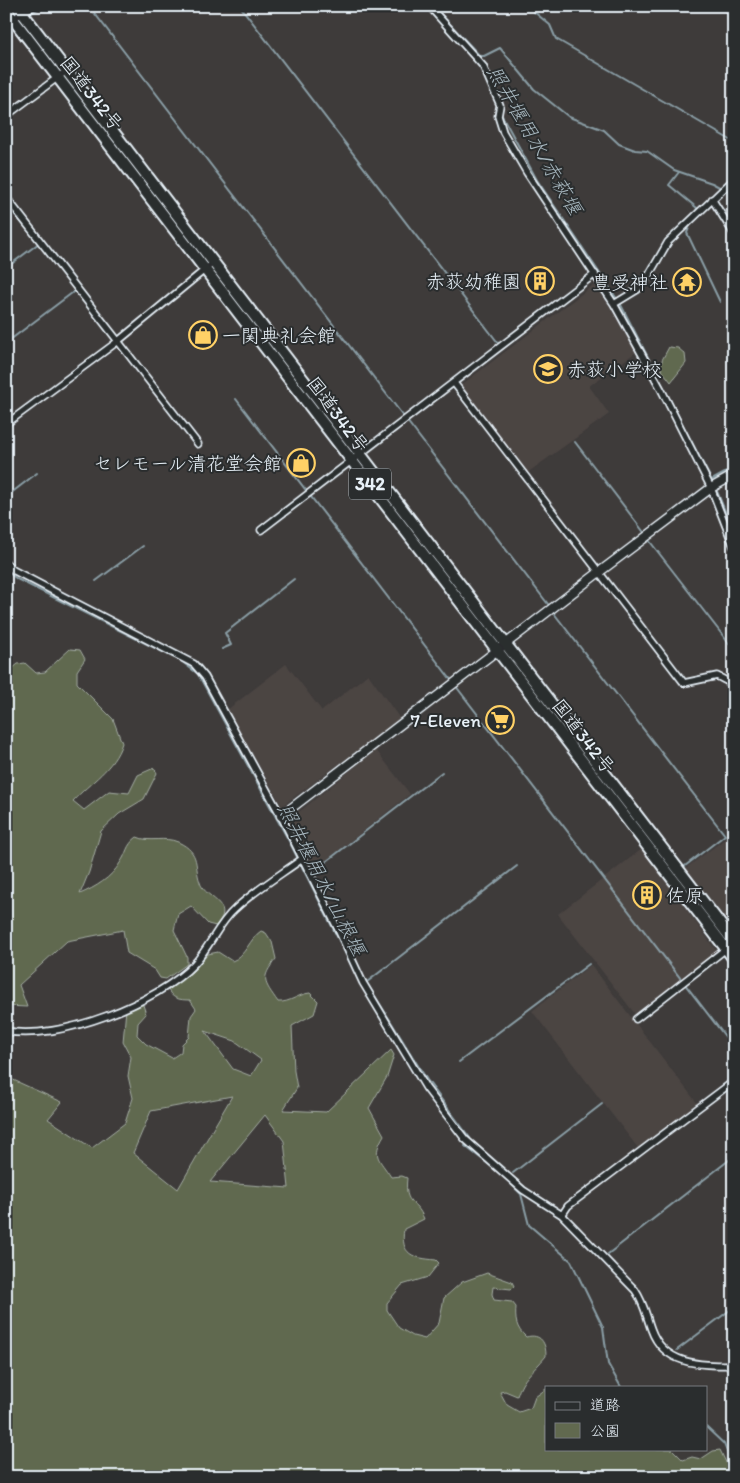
<svg xmlns="http://www.w3.org/2000/svg" width="740" height="1483" font-family="Itim,'Klee One',sans-serif">
<rect width="100%" height="100%" fill="#3e3b3a"/>
<filter id="ink" filterUnits="userSpaceOnUse"><feTurbulence type="fractalNoise" baseFrequency=".02" numOctaves="2"/><feDisplacementMap in="SourceGraphic" scale="10" xChannelSelector="R" yChannelSelector="G"/><feConvolveMatrix kernelMatrix="1 2 1 2 8 2 1 2 1" color-interpolation-filters="sRGB"/></filter>
<g filter="url(#ink)">
<path fill="#4c4543" d="M592 286 598 287 636 352 589 386 609 414 527 473 460 386Z
M286 664 322 711 368 674 400 719 282 806 227 710Z
M376 750 410 794 315 869 289 820Z
M734 832V930L686 868Z
M642 849 718 953 635 1014 558 914Z
M591 965 697 1103 638 1148 532 1011Z"/>
<path fill="#61694f" stroke="#a4ada4" fill-rule="evenodd" d="M669 347 678 348 685 354 686 363 671 382 661 369 662 360Z
M70 649 80 650 85 659 77 671V683L113 719 122 743C114 769 90 782 73 801L84 810 109 791 129 793 138 775 154 768 157 773 144 799 119 814 101 831 89 872 80 894C96 887 111 878 120 863 128 852 125 846 137 837 150 843 164 836 178 842 202 853 193 866 201 885 205 894 218 899 222 908 225 915 220 920 216 926L208 924 191 906 178 914 174 930 187 957V964L166 979 160 978 155 970 127 953 123 930 67 941 19 985 27 1007 6 1006V674L18 664 25 663 36 673 45 672Z
M261 931 266 933 272 942 276 959C260 979 264 982 278 1002 290 1003 298 994 310 993L318 1001 314 1014 292 1026 294 1071 297 1088 283 1110 326 1112 391 1050 394 1055 387 1077 369 1108 384 1135C371 1157 379 1158 391 1177L402 1176 407 1178C404 1207 416 1198 424 1219L404 1229C400 1255 413 1258 436 1260L439 1263 428 1277 402 1285 387 1303V1310L399 1328 413 1336 425 1339 439 1323 444 1298 462 1282 487 1273 512 1282 514 1286 511 1289 493 1287 492 1294 494 1300 512 1302 516 1307C515 1320 516 1328 526 1337 541 1333 546 1343 546 1356 533 1372 523 1377 517 1396L505 1391 500 1392 507 1405 519 1412 531 1408 535 1397 546 1389V1449H672L683 1460 692 1457 701 1459 713 1451 720 1450 733 1477H6V1073L9 1078 62 1102 48 1119 92 1148 125 1123 133 1098 128 1076 131 1057 123 1042 126 1009 138 1003 143 1005 146 1014 138 1023 137 1035 146 1044 172 1058 181 1052 182 1044 189 1037 191 1016 196 1009 190 1000C179 1000 171 999 167 987L193 971 208 954 218 952 232 961C245 957 250 938 261 931ZM205 1031 235 1041 261 1060 251 1076 233 1069ZM232 1096 178 1189 133 1153 151 1111ZM265 1115 284 1141 289 1188 210 1182Z"/>
<g fill="none" stroke-linecap="round" stroke-linejoin="round">
<path stroke="#8a9ea6" stroke-width="2" d="M89 6 404 417
M240 6 499 344
M425 6 451 35
M527 6 550 25 556 39 734 142
M436 9 480 56H484L500 48 534 89 569 117 604 130 619 144 635 150 647 151 674 170 712 183 734 195
M30 14 43 6
M6 29 13 25
M476 63 484 73
M500 112 537 180 621 305 714 485
M679 172 669 185 697 208 695 214
M6 204 31 234
M691 223 687 233 720 302
M6 268 39 243 38 242
M6 343 76 290
M236 399 452 681
M407 421 551 608
M575 442 646 535
M712 480 734 468
M716 489 734 533
M6 497 37 473
M648 539 734 650
M6 571 17 579 181 661 198 674 289 841 354 970
M96 581 143 546
M553 612 725 835 685 866
M222 649 231 645 225 633 294 579
M455 685 734 1048
M314 871 442 772
M362 975 427 1080 470 1138 469 1140
M367 982 517 866
M459 1062 589 964
M467 1144 465 1146 501 1174 521 1194 529 1225 571 1261 603 1327 608 1364 621 1387
M513 1173 602 1104
M608 1254 733 1157
M677 1350 734 1307
M706 1427 724 1444 734 1470"/>
<defs>
<path id="street" d="M429 6 483 66 500 105 498 116 503 132 527 173 614 304 661 389 711 488 734 547
M13 19 34 6
M6 116 65 72
M6 197 198 444
M712 199 734 234
M614 304 637 290 646 280 668 242 734 179
M454 383 684 683 717 676 734 685
M6 424 117 342 213 263
M261 530 595 274
M6 563 13 570 53 591 194 664 205 677 281 816 337 927 363 983 426 1088 465 1139 523 1190 562 1215 635 1290C644 1303 646 1315 651 1329 664 1366 701 1365 734 1365
M636 1019 727 948
M6 1031C58 1042 159 1002 194 964 210 947 218 924 235 909 255 890 280 875 302 859
M562 1215 568 1206 734 1081"/>
<path id="secondary" d="M281 816 598 573 711 488 734 475"/>
<path id="highway" d="M17 6 734 942
M6 10 734 959"/>
</defs>
<use href="#street" stroke="#e8f1f8" stroke-width="9"/>
<use href="#secondary" stroke="#e8f1f8" stroke-width="11"/>
<use href="#highway" stroke="#e8f1f8" stroke-width="14"/>
<use href="#street" stroke="#2a2d2e" stroke-width="5.5"/>
<use href="#secondary" stroke="#2a2d2e" stroke-width="8"/>
<use href="#highway" stroke="#2a2d2e" stroke-width="10"/>
</g>
</g>
<defs>
<symbol id="building-ring" viewBox="-11 -11 22 22"><circle r="9.5" fill="#2a2d2e" stroke="#ffd166" stroke-width="1.5"/><path d="M-4-6H4V6H1V3H-1V6H-4ZM-2.5-4.3h1.7v1.8h-1.7ZM.8-4.3h1.7v1.8H.8ZM-2.5-1h1.7V.8h-1.7ZM.8-1h1.7V.8H.8Z" fill="#ffd166"/></symbol>
<symbol id="temple-ring" viewBox="-11 -11 22 22"><circle r="9.5" fill="#2a2d2e" stroke="#ffd166" stroke-width="1.5"/><path d="M0-6L5-2H3V0L6.5 2.5H4V6H1.5V3h-3V6H-4V2.5H-6.5L-3 0V-2H-5Z" fill="#ffd166"/></symbol>
<symbol id="shop-ring" viewBox="-11 -11 22 22"><circle r="9.5" fill="#2a2d2e" stroke="#ffd166" stroke-width="1.5"/><path d="M-5-2.5h2.3a2.7 3.5 0 0 1 5.4 0H5L5.5 6h-11ZM-1.5-2.5h3a1.5 2.3 0 0 0-3 0Z" fill="#ffd166"/></symbol>
<symbol id="school-ring" viewBox="-11 -11 22 22"><circle r="9.5" fill="#2a2d2e" stroke="#ffd166" stroke-width="1.5"/><path d="M0-5L7-2L0 1L-7-2ZM-4 1L0 2.5L4 1V4Q0 6-4 4Z" fill="#ffd166"/></symbol>
<symbol id="supermarket-ring" viewBox="-11 -11 22 22"><circle r="9.5" fill="#2a2d2e" stroke="#ffd166" stroke-width="1.5"/><path d="M-6-5.5h2.5l.6 2H6L4.5 2H-2.5L-4.4-4H-6ZM-1.5 3.2a1.3 1.3 0 1 0 .1 0ZM3 3.2a1.3 1.3 0 1 0 .1 0Z" fill="#ffd166"/></symbol>
</defs>
<g fill-rule="evenodd">
<use href="#building-ring" x="524" y="265" width="32" height="32"/>
<use href="#temple-ring" x="671" y="266" width="32" height="32"/>
<use href="#shop-ring" x="187" y="319" width="32" height="32"/>
<use href="#school-ring" x="532" y="353" width="32" height="32"/>
<use href="#shop-ring" x="285" y="447" width="32" height="32"/>
<use href="#supermarket-ring" x="484" y="704" width="32" height="32"/>
<use href="#building-ring" x="631" y="879" width="32" height="32"/>
</g>
<g text-anchor="middle" stroke-width="4" stroke-linejoin="round" paint-order="stroke">
<rect fill="#2a2d2e" stroke="#afb6bb" stroke-width="1" x="349" y="468.5" width="42" height="31" rx="4"/>
<g font-size="18" font-weight="bold" fill="#e8f1f8">
<text x="370" y="490">342</text>
</g>
<g font-size="19" fill="#e8f1f8" stroke="#2a2d2e">
<text transform="translate(92 93) rotate(52)" y="7">国道342号</text>
<text transform="translate(338 414) rotate(53)" y="7">国道342号</text>
<text transform="translate(584 736) rotate(52)" y="7">国道342号</text>
</g>
<g font-size="19" fill="#e8f1f8" stroke="#2a2d2e" text-anchor="end">
<text x="521" y="288">赤荻幼稚園</text>
<text x="668" y="289">豊受神社</text>
<text x="222" y="342" text-anchor="start">一関典礼会館</text>
<text x="567" y="376" text-anchor="start">赤荻小学校</text>
<text x="282" y="470">セレモール清花堂会館</text>
<text x="481" y="727">7-Eleven</text>
<text x="666" y="902" text-anchor="start">佐原</text>
</g>
<g font-size="20" font-style="italic" fill="#a9b9c1" stroke="#2a2d2e">
<text transform="translate(535 140) rotate(60)" y="7">照井堰用水/赤萩堰</text>
<text transform="translate(322 879) rotate(63)" y="7">照井堰用水/山根堰</text>
</g>
</g>
<rect width="740" height="1483" fill="none" stroke="#2a2d2e" stroke-width="25"/>
<rect x="12" y="12" width="715" height="1458" fill="none" stroke="#e8f1f8" stroke-width="2" filter="url(#ink)"/>
<rect x="545" y="1386" width="162" height="65" fill="#2a2d2e" stroke="#767b7f"/>
<rect x="555" y="1402" width="25" height="8" fill="#2a2d2e" stroke="#767b7f"/>
<text x="590" y="1410" font-size="15" fill="#e8f1f8">道路</text>
<rect x="555" y="1423" width="25" height="15" fill="#61694f" stroke="#767b7f"/>
<text x="590" y="1436" font-size="15" fill="#e8f1f8">公園</text>
</svg>
